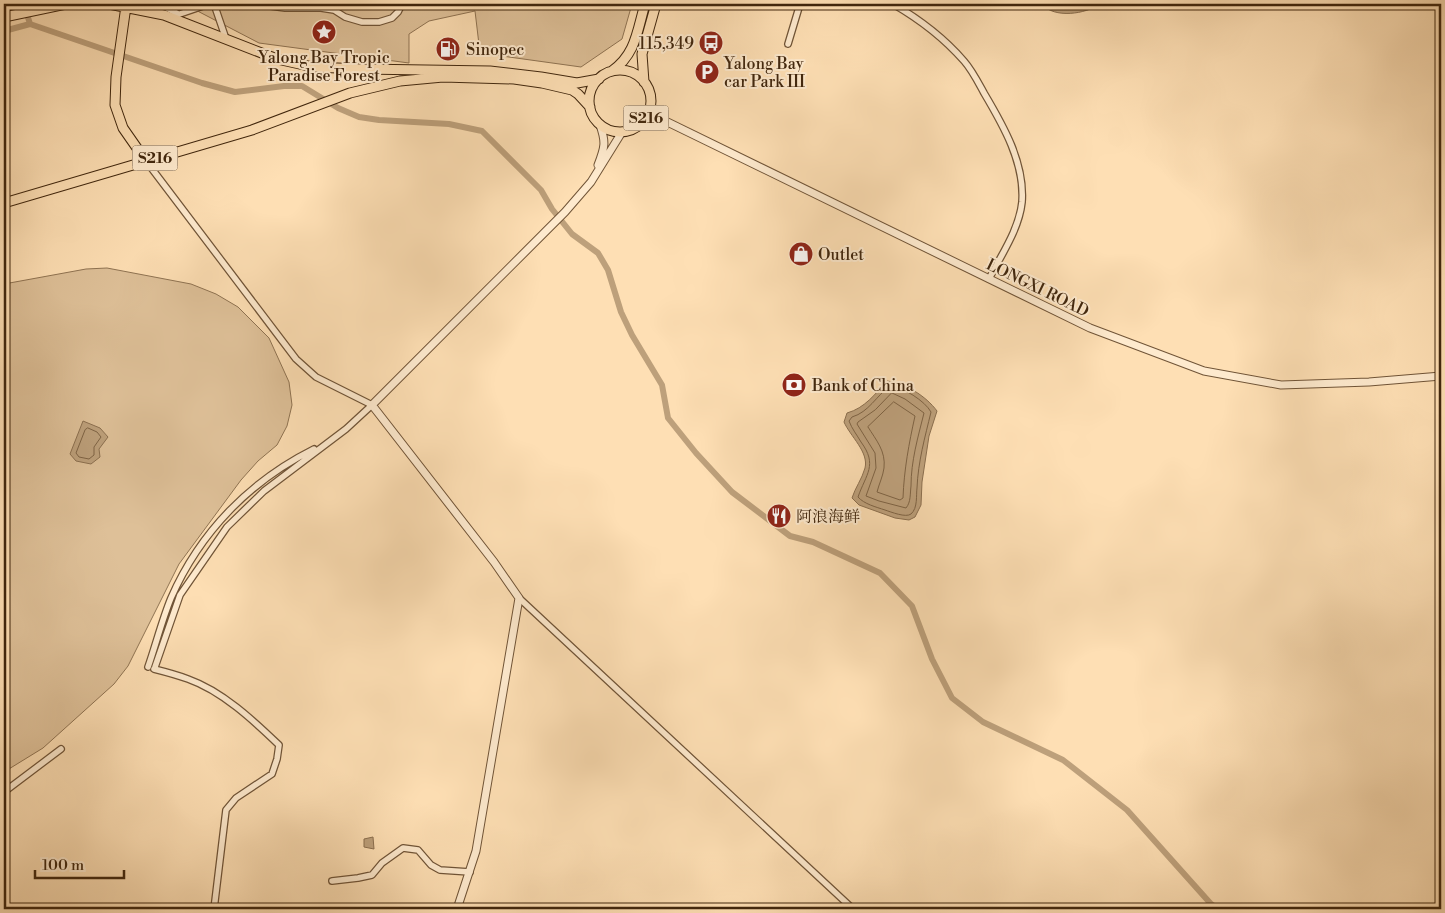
<svg xmlns="http://www.w3.org/2000/svg" width="1445" height="913" font-family="'Libre Bodoni','Noto Serif SC',serif">
<rect width="100%" height="100%" fill="#fedfb4"/>
<filter id="stains"><feTurbulence type="fractalNoise" baseFrequency=".004" numOctaves="4"/><feColorMatrix values="0 0 0 0 .2 0 0 0 0 .09 0 0 0 0 .02 0 0 0 .5 -.17"/></filter>
<radialGradient id="worn" r=".72"><stop offset=".6" stop-color="#630" stop-opacity="0"/><stop offset="1" stop-color="#630" stop-opacity=".3"/></radialGradient>
<path fill="#dec098" stroke="#8f7352" d="M184 4H632L622 39 581 67 480 53 475 11 429 21 409 34V63L259 43Z
M107 268 191 284 216 294 238 307 269 338 289 382 292 405 287 426 277 445 258 461 241 480 179 564 128 666 114 684 43 748 4 772V284L86 269Z"/>
<path fill="#bda07b" stroke="#8b6f4f" d="M1042 4H1100C1086 14 1054 19 1042 4Z
M887 381C905 383 926 396 937 411L929 436 922 482 921 505 915 517 909 520 895 518 859 505 852 498C855 488 862 479 865 468 869 452 850 436 844 422L847 413C865 408 875 394 887 381Z
M83 421 100 428 108 437 99 449 100 457 91 464 76 461 70 454Z
M373 837 374 849 364 847V839Z"/>
<g fill="none" stroke-linecap="round" stroke-linejoin="round">
<path stroke="#7e6344" stroke-width="1" d="M890 386C903 387 925 401 931 412 925 437 918 462 917 488 916 495 918 508 911 514 906 518 891 512 885 510 876 507 864 504 858 497 866 474 878 465 861 442 857 435 852 429 849 421L852 417C869 412 876 396 890 386Z
M892 393 905 399 924 413C918 437 911 461 911 486 910 494 911 502 906 508L879 501 866 496 876 468 875 453 857 424 858 422 875 410Z
M894 402 915 416C909 443 904 470 903 498L900 500 877 492C879 484 883 476 884 468 886 451 876 440 868 427Z
M88 428 97 432 101 437 94 447V455L89 459 79 457 76 453 85 430Z"/>
<path stroke="#bda07b" stroke-width="6" d="M24 4 30 24
M4 31 30 24 202 83 235 92 284 86H302L338 108 359 117 379 120 449 124 482 131 541 190 552 209 572 234 598 253 608 270 621 312 632 335 662 385 668 418 696 453 732 492 790 536 813 542 880 573 912 606 932 659 952 698 983 722 1063 760 1127 810 1211 904 1218 909"/>
<defs>
<path id="minor" d="M160 4 178 14
M214 4 226 39
M256 4 285 8H321L334 10 345 17 362 22H379L392 18 398 12 402 4
M360 4 370 5 377 4
M893 4C919 19 944 38 964 61 972 70 978 82 984 93 1003 125 1025 163 1022 202 1019 230 1001 255 989 279
M171 17 209 4
M788 44 800 4
M146 161 296 359 316 377 372 405 346 429 264 491 227 527 180 595 155 667 154 669C166 672 177 675 188 679 222 691 253 720 279 745L277 759 272 774 236 798 226 810 214 909
M519 598 853 909
M148 667C156 644 162 620 171 598 200 532 250 481 314 449
M4 792 61 749
M332 881 358 878 372 875 382 863 403 848 418 850 431 865 440 870 470 872"/>
<path id="tertiary" d="M649 113 1090 328 1204 371 1281 385 1369 382 1441 376
M598 165C605 147 606 142 600 125
M457 909 476 851 519 598 494 562 372 405 565 212 591 182 622 132"/>
<path id="primary" d="M109 4 164 15 277 59 313 67 362 69 490 71 541 77 577 83 599 79
M126 6 116 77 115 105 123 128 146 161
M4 17 66 4
M589 101a31 31 0 1 1 62 0a31 31 0 1 1-62 0Z
M612 71C636 54 637 31 645 4
M644 82 642 54 656 4
M4 203 252 130 350 93 400 81 443 77 514 79 542 83 572 90 578 94 590 107"/>
</defs>
<use href="#minor" stroke="#705437" stroke-width="8"/>
<use href="#tertiary" stroke="#705437" stroke-width="9"/>
<use href="#primary" stroke="#40260d" stroke-width="11"/>
<use href="#minor" stroke="#feeace" stroke-width="5.5"/>
<use href="#tertiary" stroke="#feeace" stroke-width="7"/>
<use href="#primary" stroke="#fedfb4" stroke-width="9"/>
</g>
<defs>
<symbol id="sight-disc" viewBox="-11 -11 22 22"><circle r="9.5" fill="#8f2418" stroke="#feeace"/><path d="M0-6L1.8-2.2L6-1.7L2.9 1.2L3.7 5.4L0 3.3L-3.7 5.4L-2.9 1.2L-6-1.7L-1.8-2.2Z" fill="#fff"/></symbol>
<symbol id="bus-disc" viewBox="-11 -11 22 22"><circle r="9.5" fill="#8f2418" stroke="#feeace"/><path d="M-5-6H5V4H4V6H2V4H-2V6H-4V4H-5ZM-3.5-4V0h7V-4ZM-3.5 1.2v1.5H-2V1.2ZM2 1.2v1.5H3.5V1.2Z" fill="#fff"/></symbol>
<symbol id="fuel-disc" viewBox="-11 -11 22 22"><circle r="9.5" fill="#8f2418" stroke="#feeace"/><path d="M-5.5-6h7V0h2V4h1.3V-2.5L3-4.5l.8-.8L6-3V5H2.5V1h-1V6h-7ZM-4.2-4.7v3.2H.2V-4.7Z" fill="#fff"/></symbol>
<symbol id="parking-disc" viewBox="-11 -11 22 22"><circle r="9.5" fill="#8f2418" stroke="#feeace"/><path d="M-3.5-5.5H1a3.5 3.5 0 0 1 0 7H-1V5.5H-3.5ZM-1-3.4V-.6H.8a1.4 1.4 0 0 0 0-2.8Z" fill="#fff"/></symbol>
<symbol id="shop-disc" viewBox="-11 -11 22 22"><circle r="9.5" fill="#8f2418" stroke="#feeace"/><path d="M-5-2.5h2.3a2.7 3.5 0 0 1 5.4 0H5L5.5 6h-11ZM-1.5-2.5h3a1.5 2.3 0 0 0-3 0Z" fill="#fff"/></symbol>
<symbol id="bank-disc" viewBox="-11 -11 22 22"><circle r="9.5" fill="#8f2418" stroke="#feeace"/><path d="M-6-4H6V4H-6ZM0-2.3a2.3 2.3 0 1 0 0 4.6a2.3 2.3 0 1 0 0-4.6Z" fill="#fff"/></symbol>
<symbol id="restaurant-disc" viewBox="-11 -11 22 22"><circle r="9.5" fill="#8f2418" stroke="#feeace"/><path d="M-5-6h1v4h1v-4h1v4h1v-4h1v5L-1.5 .5V6h-2V.5L-5-1ZM5-6V6H3V1.5H1.5Q1.5-4 5-6Z" fill="#fff"/></symbol>
</defs>
<g fill-rule="evenodd">
<use href="#sight-disc" x="310" y="18" width="28" height="28"/>
<use href="#bus-disc" x="697" y="29" width="28" height="28"/>
<use href="#fuel-disc" x="434" y="35" width="28" height="28"/>
<use href="#parking-disc" x="693" y="58" width="28" height="28"/>
<use href="#shop-disc" x="787" y="240" width="28" height="28"/>
<use href="#bank-disc" x="780" y="371" width="28" height="28"/>
<use href="#restaurant-disc" x="765" y="502" width="28" height="28"/>
</g>
<g text-anchor="middle" stroke-width="4" stroke-linejoin="round" paint-order="stroke">
<g fill="#feeace" stroke="#796147" stroke-width="1">
<rect x="623.5" y="105.5" width="45" height="25" rx="4"/>
<rect x="132.5" y="145.5" width="45" height="25" rx="4"/>
</g>
<g font-size="15" font-weight="bold" fill="#40260d">
<text x="646" y="123">S216</text>
<text x="155" y="163">S216</text>
</g>
<g font-size="16" fill="#40260d" stroke="#feeace" text-anchor="start">
<text x="694" y="49" text-anchor="end">115,349</text>
<text x="466" y="55">Sinopec</text>
<text x="324" y="63" text-anchor="middle">Yalong Bay Tropic<tspan x="324" dy="18">Paradise Forest</tspan></text>
<text x="724" y="69">Yalong Bay<tspan x="724" dy="18">car Park III</tspan></text>
<text x="818" y="260">Outlet</text>
<text x="812" y="391">Bank of China</text>
<text x="796" y="522">阿浪海鲜</text>
</g>
<g font-size="16" fill="#40260d" stroke="#feeace">
<text transform="translate(1038 287) rotate(26)" y="6">LONGXI ROAD</text>
</g>
</g>
<rect width="1445" height="913" fill="none" stroke="#fedfb4" stroke-width="20"/>
<rect x="5" y="5" width="1435" height="903" fill="none" stroke="#40260d" stroke-width="2.5"/>
<rect x="10" y="10" width="1425" height="893" fill="none" stroke="#40260d"/>
<path d="M35 870v8h89v-8" fill="none" stroke="#40260d" stroke-width="2.5"/>
<text x="42" y="870" font-size="15" fill="#40260d" stroke="#feeace" stroke-width="4" paint-order="stroke">100 m</text>
<rect width="100%" height="100%" filter="url(#stains)"/>
<rect width="100%" height="100%" fill="url(#worn)"/>
</svg>
